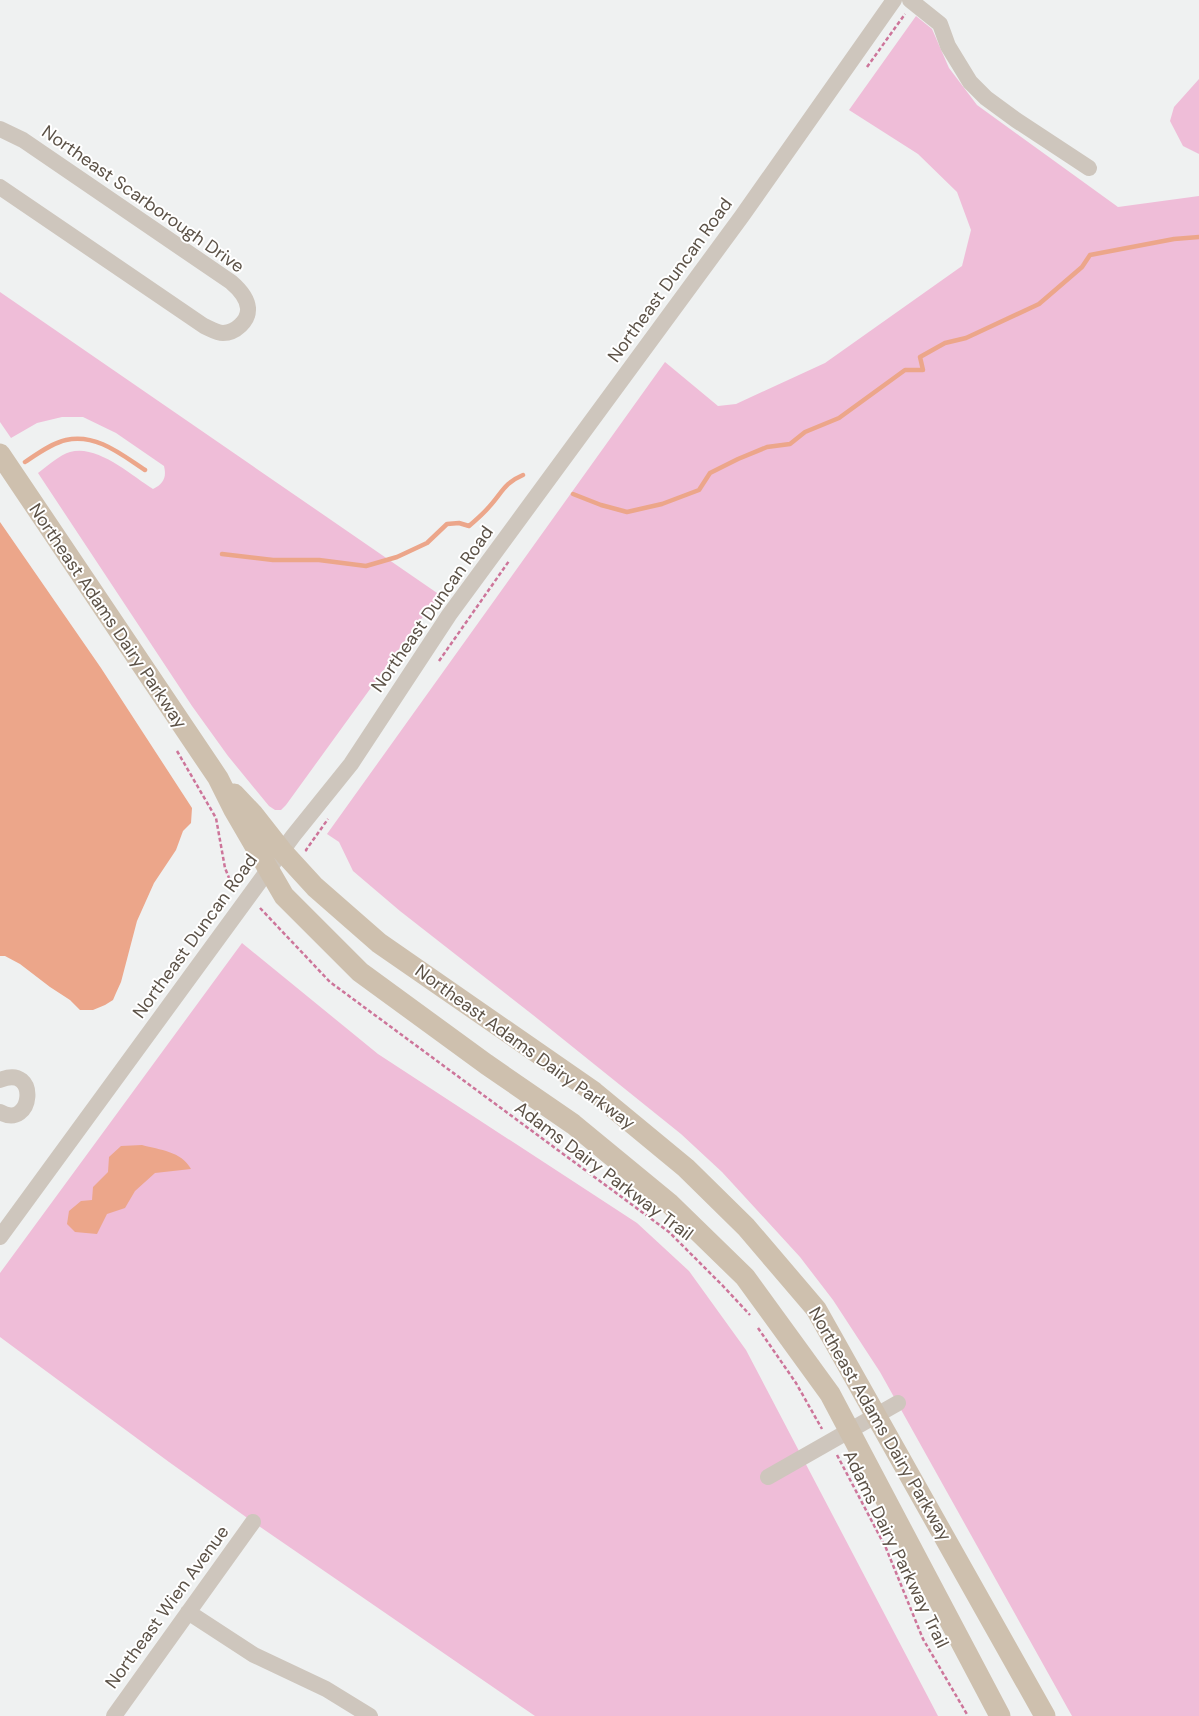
<svg xmlns="http://www.w3.org/2000/svg" width="1199" height="1716" font-family="'DM Sans',sans-serif">
<rect width="100%" height="100%" fill="#eff1f1"/>
<path fill="#efbdd8" d="M916 16 932 29 949 68 977 105 1118 207 1199 196V1716H1072L880 1372 833 1300 800 1257 722 1172 681 1134 533 1015 400 911 353 871 339 842 327 834 665 362 718 406 736 404 825 363 962 266 971 230 957 192 918 154 849 110Z
M1199 79V154L1183 146 1170 121 1174 107Z
M0 292 440 595 415 627 286 805 281 810H275L269 806 228 756 192 706 38 473C46 467 61 454 70 452 97 444 131 475 153 489 163 484 167 478 164 466L116 433 83 417H62L37 423 11 438 0 422Z
M242 943 378 1054 637 1223 689 1271 746 1350 938 1716H535L253 1522 169 1462 0 1337V1273Z"/>
<path fill="#eca68a" d="M0 522 101 668 192 808 191 823 183 831 176 850 154 883 137 921 121 982 116 993 113 1000 105 1005 93 1010H80L70 1000 50 987 20 964 5 956H0Z
M142 1145C160 1150 181 1151 191 1169L155 1173 135 1191 125 1208 107 1214 97 1234 75 1232 67 1224 69 1211 81 1201 92 1200 93 1187 108 1172 109 1157 121 1146Z"/>
<g fill="none" stroke-linecap="round" stroke-linejoin="round">
<path stroke="#eca68a" stroke-width="4.5" d="M25 462C37 454 52 443 66 440 96 433 122 455 145 470
M573 494 601 505 627 512 662 504 699 490 710 473 738 459 767 447 790 444 805 432 839 418 905 370H923L920 357 945 343 966 338 1039 304 1082 267 1090 255 1174 239 1199 237
M222 554 273 560H319L366 566 397 557 427 543 447 524 459 523 469 526C476 520 483 514 489 507 502 493 504 483 523 475"/>
<path stroke="#cd759a" stroke-width="2.5" stroke-dasharray="4 2.5" stroke-linecap="butt" d="M867 67 905 14
M439 661 509 561
M177 751 216 818 225 868 231 883 237 887
M307 851 306 850 328 819
M260 908 330 982 669 1232 723 1286 750 1315
M758 1328 796 1383 822 1429
M837 1455 886 1548 923 1639 968 1716"/>
<path stroke="#cec6bd" stroke-width="16" d="M910 0 940 24 948 46 970 82 986 98 1016 120 1089 168
M0 129 23 140 231 282C238 288 247 297 248 308 249 321 235 333 223 333 217 333 209 328 204 326L0 187
M0 1080C40 1063 33 1131 0 1112
M0 1237 293 836 351 764 449 615 742 216 894 0
M768 1477 898 1403
M188 1612 254 1655 326 1689 370 1716
M114 1716 253 1522"/>
<path stroke="#cec0ae" stroke-width="21" d="M0 454 218 778 234 810 284 896 360 972 486 1064 573 1124 669 1203 745 1277 830 1394 1000 1716
M234 794 253 814 282 851 315 887 379 943 594 1092 686 1168 746 1227 816 1309 1045 1716"/>
</g>
<g text-anchor="middle" stroke-width="4" stroke-linejoin="round" paint-order="stroke">
<g font-size="18" fill="#5c5247" stroke="#fff">
<text transform="translate(143 199) rotate(35)" y="6">Northeast Scarborough Drive</text>
<text transform="translate(670 280) rotate(-54)" y="6">Northeast Duncan Road</text>
<text transform="translate(432 609) rotate(-55)" y="6">Northeast Duncan Road</text>
<text transform="translate(108 616) rotate(56)" y="6">Northeast Adams Dairy Parkway</text>
<text transform="translate(195 936) rotate(-54)" y="6">Northeast Duncan Road</text>
<text transform="translate(525 1047) rotate(36)" y="6">Northeast Adams Dairy Parkway</text>
<text transform="translate(604 1171) rotate(37)" y="6">Adams Dairy Parkway Trail</text>
<text transform="translate(880 1424) rotate(60)" y="6">Northeast Adams Dairy Parkway</text>
<text transform="translate(896 1549) rotate(64)" y="6">Adams Dairy Parkway Trail</text>
<text transform="translate(167 1607) rotate(-54)" y="6">Northeast Wien Avenue</text>
</g>
</g>
</svg>
